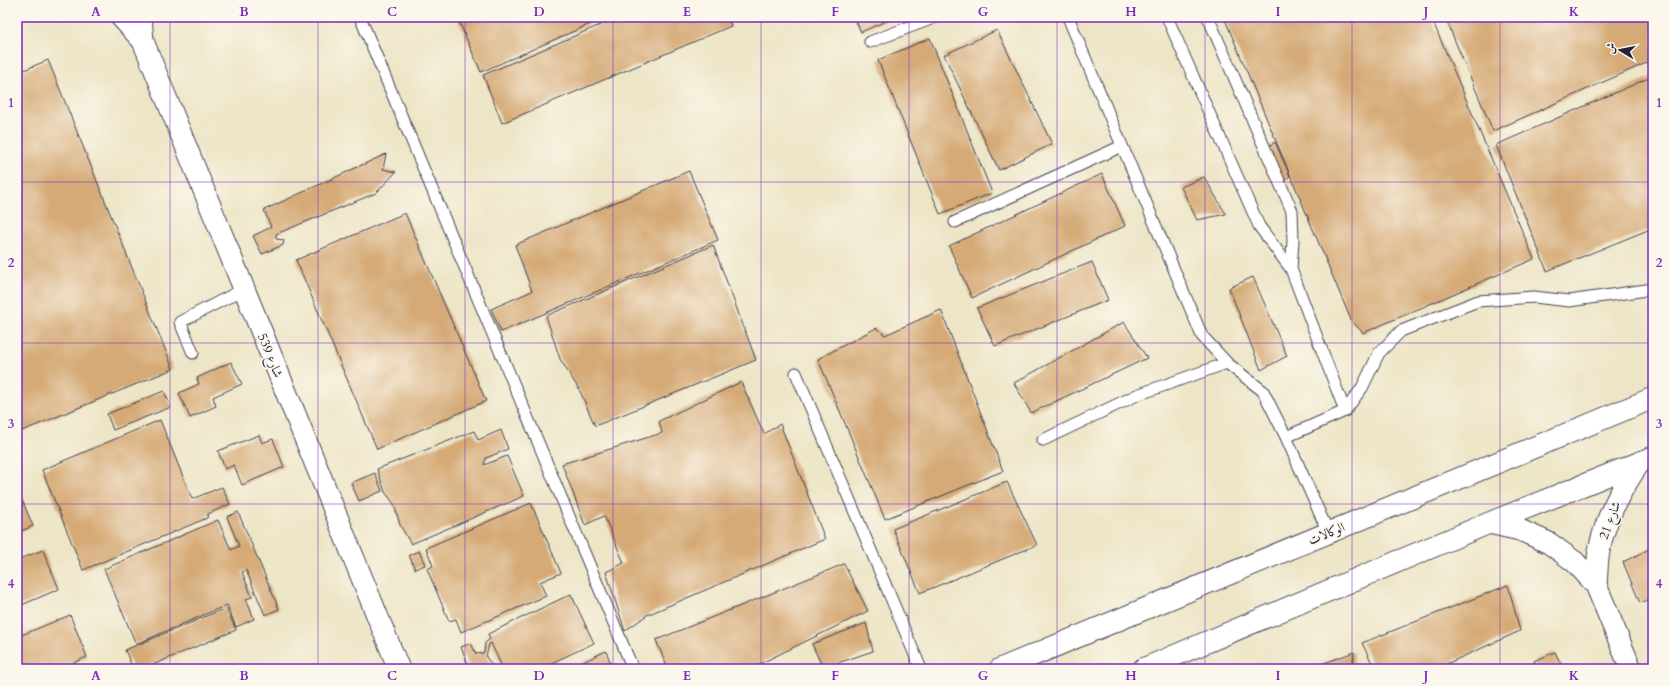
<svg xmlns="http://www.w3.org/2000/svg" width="1670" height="686" font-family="Cardo,Amiri,serif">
<rect width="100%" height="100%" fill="#fbf7ec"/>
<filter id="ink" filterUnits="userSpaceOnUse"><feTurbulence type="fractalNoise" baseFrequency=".025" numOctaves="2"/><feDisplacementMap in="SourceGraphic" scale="8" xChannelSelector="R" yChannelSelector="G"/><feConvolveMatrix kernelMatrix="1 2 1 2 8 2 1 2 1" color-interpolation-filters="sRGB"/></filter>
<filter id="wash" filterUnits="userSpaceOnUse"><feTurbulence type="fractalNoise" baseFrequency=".012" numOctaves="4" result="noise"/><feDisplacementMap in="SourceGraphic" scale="16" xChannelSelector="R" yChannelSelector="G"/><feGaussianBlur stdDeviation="0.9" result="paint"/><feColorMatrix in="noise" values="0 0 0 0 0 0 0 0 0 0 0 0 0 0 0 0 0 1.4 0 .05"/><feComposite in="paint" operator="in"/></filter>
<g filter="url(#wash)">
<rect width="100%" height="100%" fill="#ede5c6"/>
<g id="blocks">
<path fill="#d5aa77" d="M457 17H606L481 72Z
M619 17H728L731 26 502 123 483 75Z
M854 17H895L861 32Z
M1224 17H1431L1534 259 1363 333 1351 320Z
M1459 17H1653V60L1493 131 1447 22Z
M997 30 1052 144 999 170 944 55Z
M930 38 992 193 940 214 878 60Z
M48 60 173 369 22 431 17 420V73Z
M1653 76V228L1547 271 1496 145Z
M1275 142 1290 176 1283 181 1268 147Z
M386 154 383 169 396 172 376 193 276 234V239L284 240 283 245 262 254 253 236 271 227 264 210Z
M689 171 718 240 501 332 491 309 532 291 515 245Z
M1102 174 1125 226 972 298 949 246Z
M1204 177 1226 214 1197 220 1181 187Z
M405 213 486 401 377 449 296 260Z
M713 245 756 360 595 426 580 391 560 359 546 316Z
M1092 262 1108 300 995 346 977 308Z
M1253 277 1287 356 1261 370 1229 288Z
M941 310 1003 471 885 519 818 359 876 328 885 335Z
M1124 322 1147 358 1031 413 1014 383Z
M231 362 242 384 213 397 216 406 190 418 179 393 199 384 197 378Z
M741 382 764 434 780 424 825 539 647 615 625 631 606 572 624 563 604 516 585 525 562 464 662 433 659 421Z
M164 391 171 407 113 430 107 414Z
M160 420 192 499 222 487 230 504 208 514 207 518 83 570 42 470Z
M501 430 508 449 486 458 484 465 507 456 524 496 411 544 400 525 394 504 385 492 377 469 474 431 478 440Z
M259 435 262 443 273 439 284 467 242 485 234 465 225 469 218 451Z
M375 473 382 491 359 501 351 483Z
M1007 482 1037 545 920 593 893 529Z
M17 488 33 526 17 533Z
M531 503 561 573 540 582 546 596 461 632 456 619 449 621 427 569 433 566 426 548Z
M238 512 279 609 265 615 246 570 242 572 252 597 246 599 254 619 236 627 227 605 136 644 104 569 218 520 231 550 239 546 227 517Z
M1653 547V598L1640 603 1623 562Z
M43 550 59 589 17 607V560Z
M419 551 425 565 415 569 409 555Z
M844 564 868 611 749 669H668L656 640Z
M1508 585 1520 631 1435 669H1375L1362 643Z
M571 594 594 643 539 669H503L491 643 489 644 486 657 495 669H470L461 647 471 643 476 654 484 653 485 643 490 639 488 634Z
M226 608 236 630 143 669H133L125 650Z
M70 615 87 657 59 669H17V637Z
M866 623 873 651 823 668 812 644Z
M606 651 613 669H568Z
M1354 652 1353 669H1308Z
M1555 652 1563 669H1537L1534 661Z"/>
</g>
</g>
<g filter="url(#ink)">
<use href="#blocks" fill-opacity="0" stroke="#403f50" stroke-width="1"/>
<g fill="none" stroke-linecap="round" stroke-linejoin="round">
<defs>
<path id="service" d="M360 17 633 669
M1068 17 1202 336 1227 363 1263 391 1286 437 1328 532
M1167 17 1259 226 1291 269
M1208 17 1292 211 1293 241 1291 269 1345 411
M870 42 936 17
M955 222 1122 146
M193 353 180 322 244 289
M796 373 921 669
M1286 437 1345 411 1362 388 1379 353 1401 331 1478 301 1534 297 1569 301 1653 289
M1043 440 1137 395 1227 363"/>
<path id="minor" d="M121 17 143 41
M141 17 143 41 399 669
M1489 523 1520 530 1549 543 1575 562 1596 585 1631 669
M1596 585C1597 574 1597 562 1599 551 1606 516 1620 491 1640 462
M1000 669 1653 398
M1143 669 1489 523 1653 457"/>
</defs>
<use href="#service" stroke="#403f50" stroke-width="13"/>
<use href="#minor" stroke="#403f50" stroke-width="23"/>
<use href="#service" stroke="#fff" stroke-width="11"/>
<use href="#minor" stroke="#fff" stroke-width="21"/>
</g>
</g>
<path fill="none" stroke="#7b2cbf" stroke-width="1" stroke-opacity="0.55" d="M170 17V669M318 17V669M465 17V669M613 17V669M761 17V669M909 17V669M1057 17V669M1205 17V669M1352 17V669M1500 17V669M17 182H1653M17 343H1653M17 504H1653"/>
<g text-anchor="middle" stroke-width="3.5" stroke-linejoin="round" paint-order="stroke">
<g font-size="13" fill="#22223b" stroke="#fbf7ec">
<text transform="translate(271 355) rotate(68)" y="5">شارع 539</text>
<text transform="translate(1609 520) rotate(-70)" y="5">شارع 21</text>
<text transform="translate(1326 533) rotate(-23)" y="5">الوكالات</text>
</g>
</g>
<rect width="1670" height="686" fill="none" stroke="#fbf7ec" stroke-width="44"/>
<g transform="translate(1620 50) rotate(280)" stroke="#fbf7ec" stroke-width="3" paint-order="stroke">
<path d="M0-3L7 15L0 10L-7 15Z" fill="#22223b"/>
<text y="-6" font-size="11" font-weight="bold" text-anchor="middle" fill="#22223b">ش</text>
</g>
<rect x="22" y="22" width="1626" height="642" fill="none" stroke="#7b2cbf" stroke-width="1.5"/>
<g font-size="13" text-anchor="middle" font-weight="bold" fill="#7b2cbf">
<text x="96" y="16">A</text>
<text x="244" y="16">B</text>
<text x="392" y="16">C</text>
<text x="539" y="16">D</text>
<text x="687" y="16">E</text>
<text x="835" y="16">F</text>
<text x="983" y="16">G</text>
<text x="1131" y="16">H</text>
<text x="1278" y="16">I</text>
<text x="1426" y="16">J</text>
<text x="1574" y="16">K</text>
<text x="11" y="107">1</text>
<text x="1659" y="107">1</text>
<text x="11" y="267">2</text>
<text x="1659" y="267">2</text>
<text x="11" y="428">3</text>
<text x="1659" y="428">3</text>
<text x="11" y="588">4</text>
<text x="1659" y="588">4</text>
<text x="96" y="680">A</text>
<text x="244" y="680">B</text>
<text x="392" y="680">C</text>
<text x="539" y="680">D</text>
<text x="687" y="680">E</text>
<text x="835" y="680">F</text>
<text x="983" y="680">G</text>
<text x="1131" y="680">H</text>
<text x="1278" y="680">I</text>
<text x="1426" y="680">J</text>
<text x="1574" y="680">K</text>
</g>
</svg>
